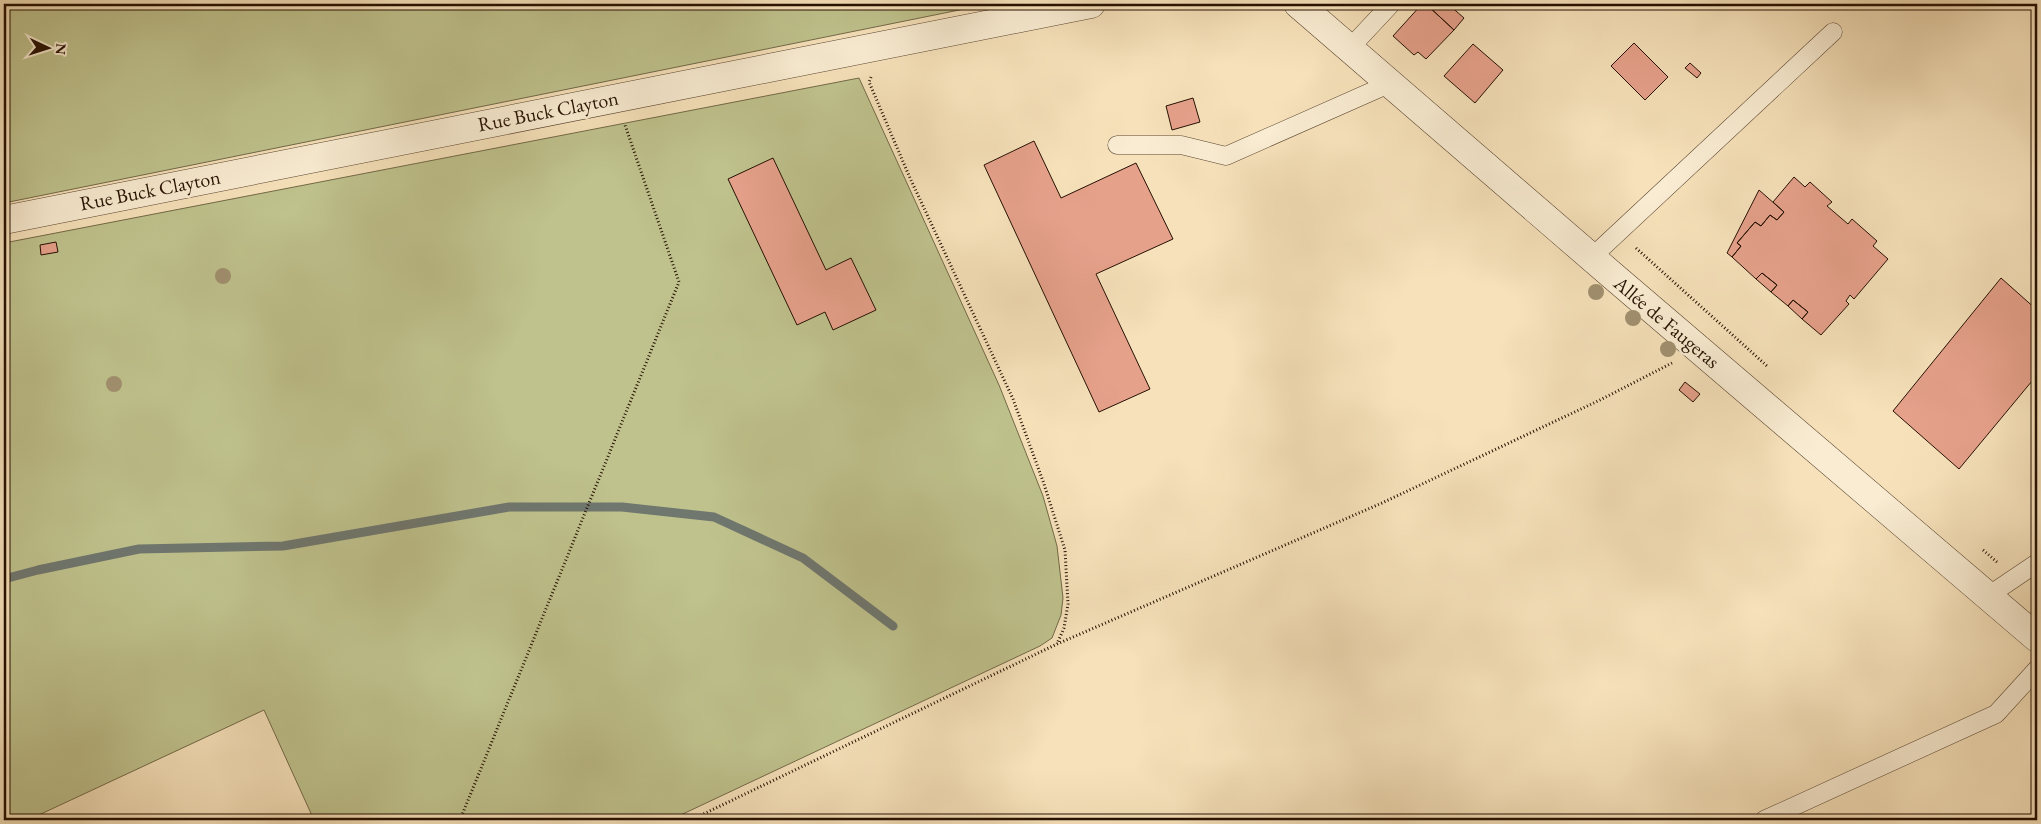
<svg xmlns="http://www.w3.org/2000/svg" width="2041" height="824" font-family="'EB Garamond',serif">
<rect width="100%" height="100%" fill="#f6e1ba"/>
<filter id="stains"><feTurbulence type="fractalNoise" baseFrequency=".004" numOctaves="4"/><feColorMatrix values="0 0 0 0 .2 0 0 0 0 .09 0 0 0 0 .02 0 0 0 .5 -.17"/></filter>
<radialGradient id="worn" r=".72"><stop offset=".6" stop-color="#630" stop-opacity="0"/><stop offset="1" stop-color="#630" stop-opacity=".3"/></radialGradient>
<path fill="#bfc28d" stroke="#726947" d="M4 4H989L4 203Z
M859 78 999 385 1043 496 1057 546 1063 598 1061 615 1052 638 1040 646 670 820H314L264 710 28 820H4V243Z"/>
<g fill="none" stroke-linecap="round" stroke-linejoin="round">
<path stroke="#6f776f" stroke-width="9" d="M4 579 38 570 139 549 283 546 509 507H622L714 517 803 558 893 626"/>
</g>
<path fill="#e6a18b" stroke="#251001" d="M1422 4H1426L1454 30 1426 59 1418 52 1414 55 1393 36Z
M1426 4H1448L1464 18 1454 30Z
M1634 43 1668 77 1645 100 1611 66Z
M1473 44 1503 70 1475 103 1444 76Z
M1690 63 1701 73 1697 78 1685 68Z
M1193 98 1200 122 1172 130 1166 106Z
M1034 141 1061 198 1136 163 1173 239 1096 274 1150 389 1099 412 984 165Z
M773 158 826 270 851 258 876 310 833 330 825 312 797 325 728 179Z
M1794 177 1805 187 1810 182 1832 202 1827 206 1848 224 1852 219 1877 241 1873 246 1888 259 1854 299 1850 295 1846 301 1849 304 1821 335 1802 319 1808 312 1793 300 1788 306 1771 292 1777 285 1762 273 1756 279 1732 257 1741 246 1737 243 1755 222 1761 226 1770 215 1777 220 1784 212 1773 202Z
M1759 190 1784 212 1777 220 1770 215 1761 226 1755 222 1737 243 1741 246 1732 257 1727 253Z
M56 242 58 252 41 255 40 245Z
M1762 273 1777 285 1771 292 1756 279Z
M2001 278 2037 310V375L1959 469 1893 411Z
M1793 300 1808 312 1802 319 1788 306Z
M1685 382 1700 394 1693 402 1679 390Z"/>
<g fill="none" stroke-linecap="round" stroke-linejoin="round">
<defs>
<path id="lane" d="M1350 48 1391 4
M1117 145H1181L1226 156 1391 83
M1592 257 1833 32
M1988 596 2037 563
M1764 820 1996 714 2037 669"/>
<path id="street" d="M1298 4 1613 276 2037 638
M4 220 1091 4"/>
</defs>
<use href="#lane" stroke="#59442f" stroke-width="19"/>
<use href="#street" stroke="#59442f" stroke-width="29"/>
<path stroke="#251001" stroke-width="3" stroke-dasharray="1 2.5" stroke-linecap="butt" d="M871 77 869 82 910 178 1013 399 1044 484 1065 550 1068 604 1064 628 1057 644
M1636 248 1767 366
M1983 550 1997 562
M460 820 679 282 625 125
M691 820 1057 644 1382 503 1600 400 1672 363"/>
<use href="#lane" stroke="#f9ecd2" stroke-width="18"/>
<use href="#street" stroke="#f9ecd2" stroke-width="28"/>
</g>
<g fill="#a1906f">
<circle cx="223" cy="276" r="8"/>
<circle cx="1596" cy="292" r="8"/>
<circle cx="1633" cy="318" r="8"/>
<circle cx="1668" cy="349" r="8"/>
<circle cx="114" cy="384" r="8"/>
</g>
<g text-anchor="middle" stroke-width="5" stroke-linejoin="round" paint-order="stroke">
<g font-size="20" fill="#251001" stroke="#f9ecd2">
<text transform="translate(548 111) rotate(-11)" y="7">Rue Buck Clayton</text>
<text transform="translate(150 190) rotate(-11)" y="7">Rue Buck Clayton</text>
<text transform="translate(1667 322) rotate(40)" y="7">Allée de Faugeras</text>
</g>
</g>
<rect width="2041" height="824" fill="none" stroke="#f6e1ba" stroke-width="20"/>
<rect x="5" y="5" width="2031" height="814" fill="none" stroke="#251001" stroke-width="2.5"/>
<rect x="10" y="10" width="2021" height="804" fill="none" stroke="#251001"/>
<g transform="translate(48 48) rotate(94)" stroke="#f9ecd2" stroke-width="4" paint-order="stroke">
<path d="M0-4L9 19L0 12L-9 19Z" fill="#251001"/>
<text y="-8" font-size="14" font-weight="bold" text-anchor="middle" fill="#251001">N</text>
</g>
<rect width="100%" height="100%" filter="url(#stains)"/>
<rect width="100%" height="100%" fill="url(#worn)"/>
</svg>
